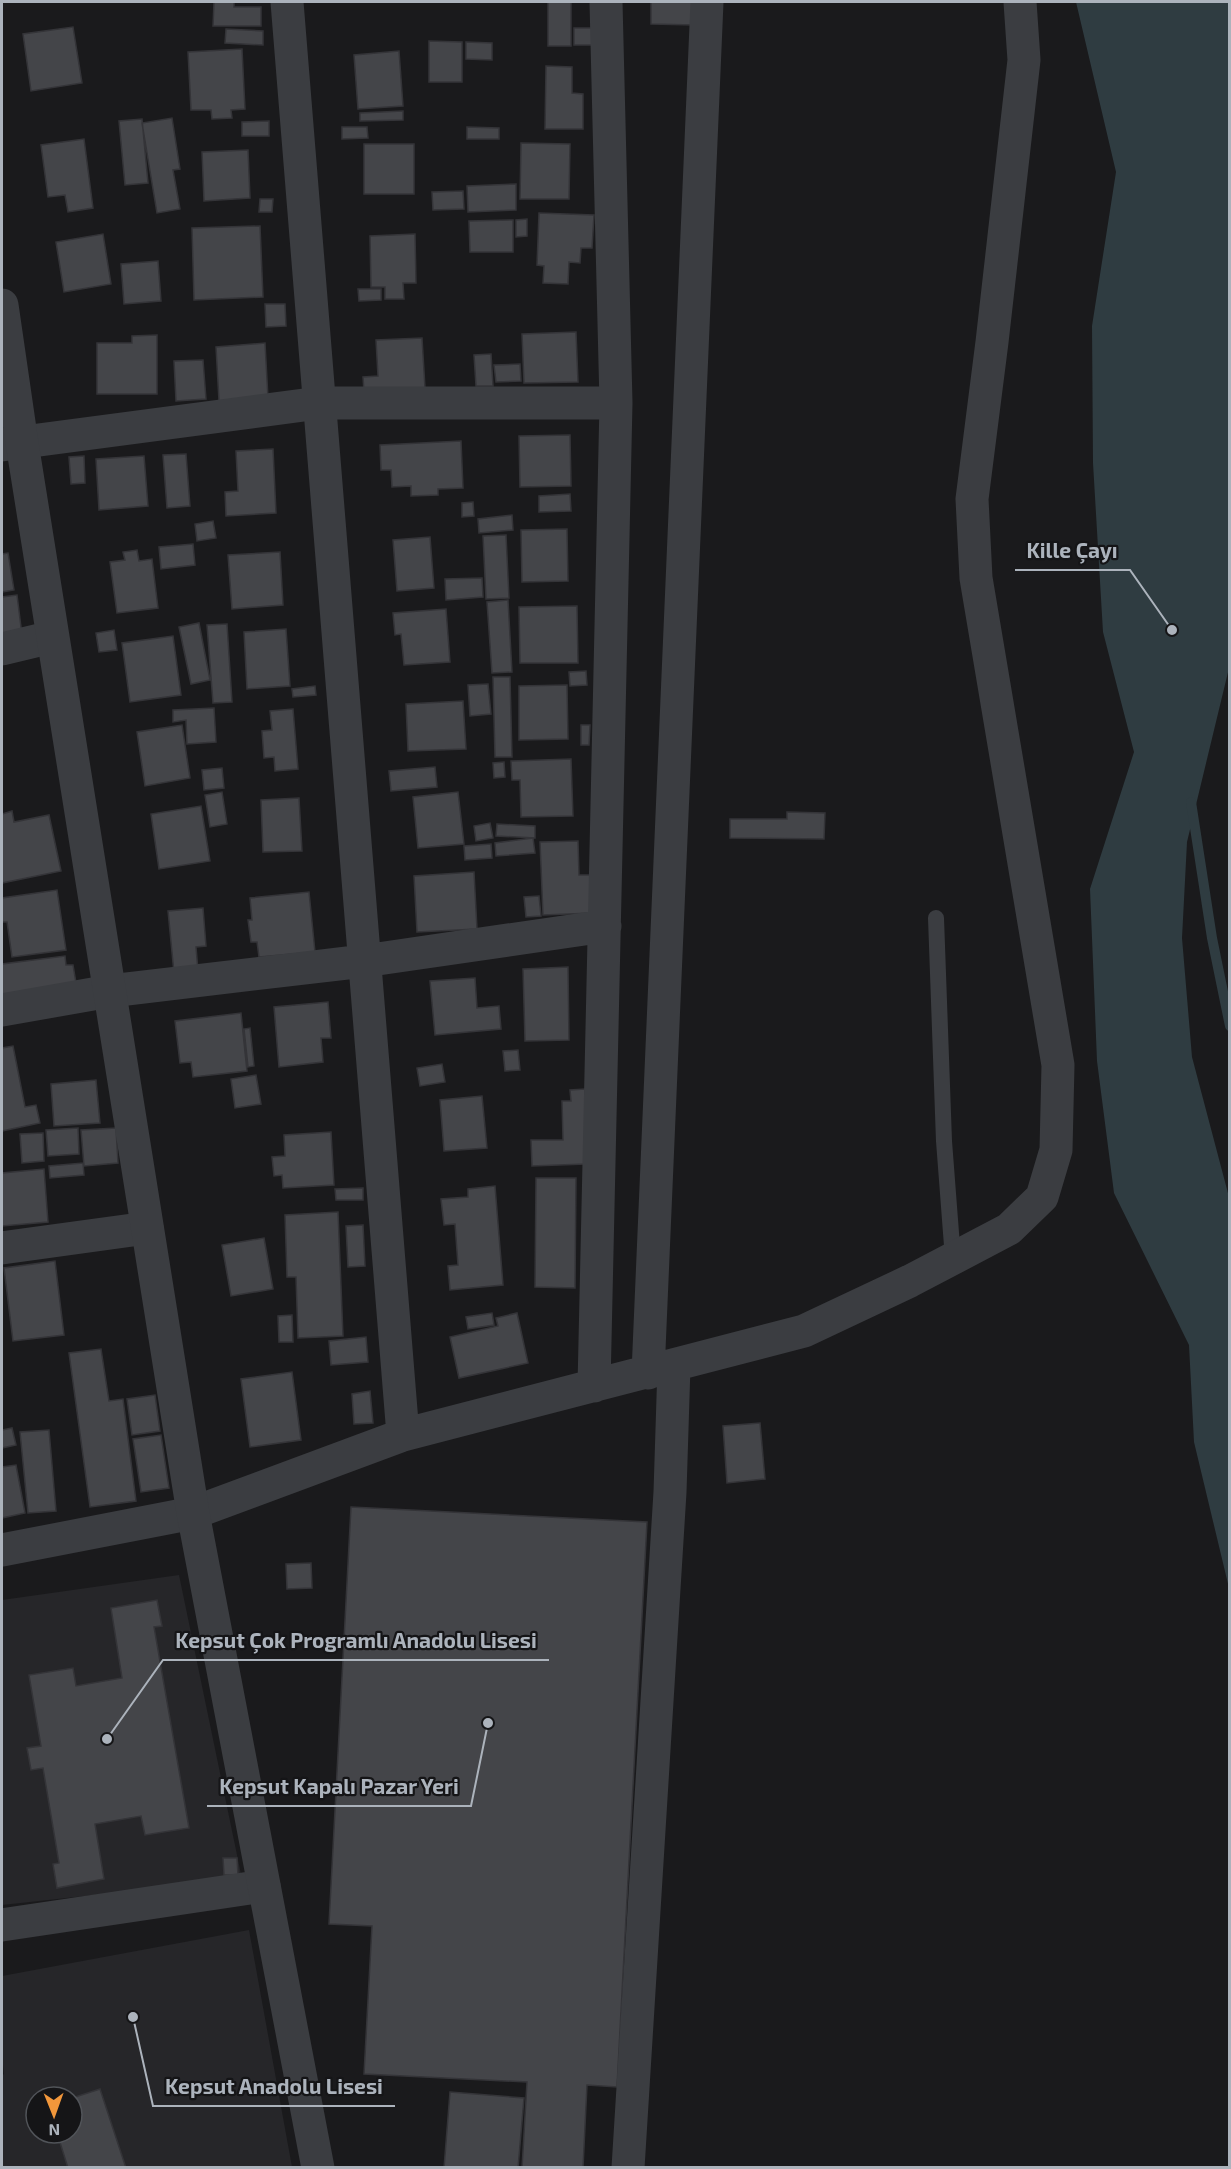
<svg xmlns="http://www.w3.org/2000/svg" width="1231" height="2169" font-family="'Exo 2',sans-serif">
<rect width="100%" height="100%" fill="#1a1a1c"/>
<path fill="#262629" fill-rule="evenodd" d="M179 1575 242 1879 2 1905V1600Z
M249 1930 292 2167 2 2168V2076L4 2074 2 2057V1976ZM36 2097H72V2133H36Z"/>
<path fill="#2f3c41" d="M1076 2H1229V668L1187 842 1182 938 1192 1057 1229 1197V1588L1194 1442 1189 1345 1114 1193 1097 1061 1090 889 1134 752 1103 632 1093 463 1092 326 1116 172Z"/>
<g fill="none" stroke-linecap="round" stroke-linejoin="round">
<path stroke="#2f3c41" stroke-width="10" d="M1191 802 1212 938 1230 1026"/>
</g>
<path fill="#444549" stroke="#343438" stroke-width="1.5" d="M214 2H234V7H261V26H213Z
M548 2H571V46H548Z
M651 2H694V25L651 24Z
M73 27 82 83 31 91 23 34Z
M574 28H594V45H574Z
M226 29 263 31V45L225 43Z
M429 41 462 42V82H429Z
M466 42 492 43V60L466 59Z
M242 49 245 109 231 110 232 118 212 119 211 110H191L188 52Z
M399 51 403 106 358 109 354 55Z
M546 66 572 67V93L583 94V129H545Z
M403 111V120L360 121V113Z
M172 118 180 169 173 170 180 209 157 213 142 123Z
M142 119 148 183 125 185 119 121Z
M269 121V136H242V122Z
M342 127H367L368 138 342 139Z
M467 127 499 128V139H467Z
M84 139 93 208 68 212 65 195 48 197 41 145Z
M521 143 570 144 569 199H520Z
M364 144H414V194H364Z
M248 150 250 198 204 201 202 152Z
M516 184V210L468 212 467 186Z
M463 191 464 209 433 210 432 192Z
M260 199H273L272 212H259Z
M539 213 594 215 592 248H581L580 263 569 262 568 284 543 283 544 266 537 265Z
M527 219V236L516 237V220Z
M513 220V252H470L469 221Z
M260 226 263 297 194 300 192 228Z
M103 234 111 284 64 292 56 242Z
M415 234 416 283H403L404 299H385V287H371L370 236Z
M158 261 161 301 124 304 121 264Z
M358 289H381V300L359 301Z
M265 304H285L286 326 266 327Z
M576 332 578 382 524 383 522 334Z
M157 335V394H97V343H132V336Z
M422 338 425 388 364 392 363 377 378 376 376 340Z
M265 343 268 398 219 401 216 347Z
M491 354 493 386H476L474 355Z
M203 360 206 399 176 401 174 361Z
M520 364 521 381 496 382 494 365Z
M570 435 571 486 520 487 519 436Z
M461 441 463 488 438 489V495L411 496V486L392 487 391 470H381L380 445Z
M273 449 276 513 226 516 225 492 238 491 236 451Z
M186 454 190 506 167 508 163 455Z
M84 456 85 483 71 484 69 457Z
M144 456 148 506 99 510 96 459Z
M570 494 571 511 539 512V496Z
M473 502 474 516 462 517V503Z
M512 515 513 530 479 533 478 519Z
M213 521 216 538 197 541 195 524Z
M567 529 568 581 522 582 521 530Z
M506 535 509 598 486 599 483 536Z
M430 537 434 588 397 591 393 540Z
M193 544 195 565 161 569 159 547Z
M137 550 139 561 152 559 158 608 117 613 110 562 125 560 123 552Z
M280 552 283 605 232 609 228 555Z
M8 553 14 590 2 592V554Z
M482 578 483 597 446 600 445 579Z
M17 595 23 643 2 646V597Z
M508 600 512 672 492 673 487 602Z
M577 606 578 663H520L519 607Z
M446 609 450 662 404 665 401 634 395 635 393 613Z
M199 623 210 680 191 684 179 627Z
M227 624 232 702 213 703 207 625Z
M286 629 290 686 247 689 244 632Z
M114 630 117 650 99 652 96 633Z
M173 636 181 695 130 702 122 643Z
M586 671 587 685 570 686 569 672Z
M493 677H510L512 757H495Z
M488 684 491 714 470 716 468 685Z
M567 685 568 739 519 740V686Z
M315 686 316 695 293 697 292 689Z
M463 701 466 749 408 751 406 704Z
M214 708 216 742 187 744 186 720 173 722V710Z
M293 709 298 769 275 771 274 757 264 758 262 731 272 730 270 711Z
M182 725 190 778 145 786 137 732Z
M581 725H590L589 745H581Z
M571 759 573 816 521 817 520 780H512L511 761Z
M504 762 505 777 494 778 493 763Z
M435 767 437 787 391 791 389 771Z
M222 768 224 788 204 790 202 770Z
M222 792 227 824 210 827 205 795Z
M458 792 464 844 418 848 413 797Z
M299 798 302 851 263 852 261 800Z
M201 806 210 861 159 869 151 814Z
M12 811 14 822 49 815 61 871 2 883V814Z
M787 812 825 813 824 839 730 838V819H787Z
M490 823 493 838 476 841 474 826Z
M497 824 535 826V838L496 836Z
M533 838 535 853 496 856 495 843Z
M578 841 579 875H592L593 913 543 915 540 842Z
M491 844 492 858 465 860 464 846Z
M474 872 477 929 417 932 414 876Z
M57 890 66 950 12 957 7 922H2V898Z
M309 892 315 952 259 957 257 942H251L248 920H252L250 898Z
M539 896 541 916 526 917 524 897Z
M203 908 206 946 196 947 198 971 174 973 168 911Z
M65 956 66 965H73L77 989 2 999V964Z
M568 967 569 1040 525 1041 523 969Z
M475 978 477 1008 499 1006 501 1029 435 1035 430 981Z
M328 1002 331 1038H321L323 1062 279 1067 274 1007Z
M241 1013 247 1071 193 1077 191 1062 180 1063 175 1021Z
M250 1028 254 1066 248 1067 244 1029Z
M13 1046 25 1107 36 1105 40 1123 2 1131V1048Z
M518 1050 520 1070 505 1071 503 1051Z
M442 1064 445 1082 420 1086 417 1068Z
M256 1075 261 1104 235 1108 231 1079Z
M96 1080 100 1123 54 1126 51 1084Z
M585 1089 586 1164 532 1166 531 1140H563L562 1101H571L570 1090Z
M482 1096 487 1148 444 1151 440 1100Z
M78 1128 79 1154 48 1156 46 1130Z
M116 1128 118 1163 84 1166 81 1130Z
M331 1132 334 1185 283 1188 282 1175 274 1176 272 1157 285 1156 284 1135Z
M43 1133 44 1161 22 1163 20 1134Z
M83 1163 84 1175 50 1178 49 1166Z
M44 1169 48 1222 2 1226V1173Z
M536 1178H576L575 1288 535 1287Z
M495 1186 503 1285 450 1290 448 1266 458 1265 455 1224 444 1225 441 1199 468 1197V1189Z
M363 1188V1200H336L335 1189Z
M338 1212 343 1336 298 1338 296 1277H287L285 1215Z
M363 1225 365 1266 348 1267 346 1226Z
M264 1238 273 1289 231 1296 222 1245Z
M55 1261 64 1335 13 1341 4 1268Z
M492 1313 494 1325 468 1329 466 1317Z
M517 1313 528 1363 459 1378 450 1337 498 1326 496 1318Z
M292 1315 293 1342H279L278 1316Z
M366 1337 368 1362 331 1365 329 1341Z
M101 1349 109 1401 123 1399 136 1501 90 1507 69 1353Z
M292 1372 301 1440 250 1447 241 1379Z
M370 1391 373 1423 354 1424 352 1394Z
M155 1395 160 1431 132 1435 127 1399Z
M760 1423 765 1479 727 1483 723 1426Z
M12 1428 16 1445 2 1448V1430Z
M49 1430 56 1511 28 1513 20 1432Z
M161 1435 169 1488 141 1492 133 1439Z
M16 1465 25 1513 2 1518V1467Z
M351 1507 647 1522 617 2087 587 2085 583 2168H522L527 2082 364 2074 372 1926 329 1924Z
M311 1563 312 1588 287 1589 286 1564Z
M157 1600 162 1626 154 1627 189 1828 145 1835 141 1816 95 1824 104 1879 57 1888 53 1864 59 1863 43 1768 31 1770 27 1748 41 1746 29 1675 73 1668 76 1686 122 1678 111 1608Z
M223 1858H237L238 1875H224Z
M100 2089 126 2168H68L58 2136 50 2139 48 2133H72V2098Z
M450 2092 524 2098 518 2168H444Z"/>
<g fill="none" stroke-linecap="round" stroke-linejoin="round">
<path stroke="#3b3d41" stroke-width="16" d="M936 918 944 1141 953 1259"/>
<path stroke="#3b3d41" stroke-width="33" d="M287 2 403 1435
M2 445 319 403H616
M2 649 52 637
M2 1010 110 991 364 961 605 926
M2 1248 147 1228
M648 1373 707 2
M594 1386 616 403 606 2
M2 1550 193 1513 403 1435 804 1331 910 1281 1009 1229 1042 1197 1056 1150 1058 1065 976 578 972 499 992 342 1024 60 1020 2
M2 1925 264 1886
M628 2168 670 1492 674 1366"/>
<path stroke="#3b3d41" stroke-width="33" d="M2 305 22 443 193 1513 318 2168"/>
</g>
<path fill="none" stroke="#acb3bc" stroke-width="2" d="M1172 630L1130 570H1015M107 1739L163 1660H549M488 1723L471 1806H207M133 2017L153 2106H395"/>
<g fill="#acb3bc" stroke="#151517" stroke-width="2">
<circle cx="1172" cy="630" r="6"/>
<circle cx="107" cy="1739" r="6"/>
<circle cx="488" cy="1723" r="6"/>
<circle cx="133" cy="2017" r="6"/>
</g>
<g font-size="21" text-anchor="middle" font-weight="bold" fill="#acb3bc" stroke="#151517" stroke-width="4.5" stroke-linejoin="round" paint-order="stroke">
<text x="1072" y="558">Kille Çayı</text>
<text x="356" y="1648">Kepsut Çok Programlı Anadolu Lisesi</text>
<text x="339" y="1794">Kepsut Kapalı Pazar Yeri</text>
<text x="274" y="2094">Kepsut Anadolu Lisesi</text>
</g>
<rect width="1231" height="2169" fill="none" stroke="#acb3bc" stroke-width="6"/>
<g transform="translate(54 2115) rotate(179)"><circle r="28" fill="#151517" stroke="#515459" stroke-width="1.5"/>
<path d="M0-4.5L10 22L0 15L-10 22Z" fill="#f2973b"/>
<text y="-9" font-size="16" font-weight="bold" text-anchor="middle" fill="#acb3bc">N</text>
</g>
</svg>
